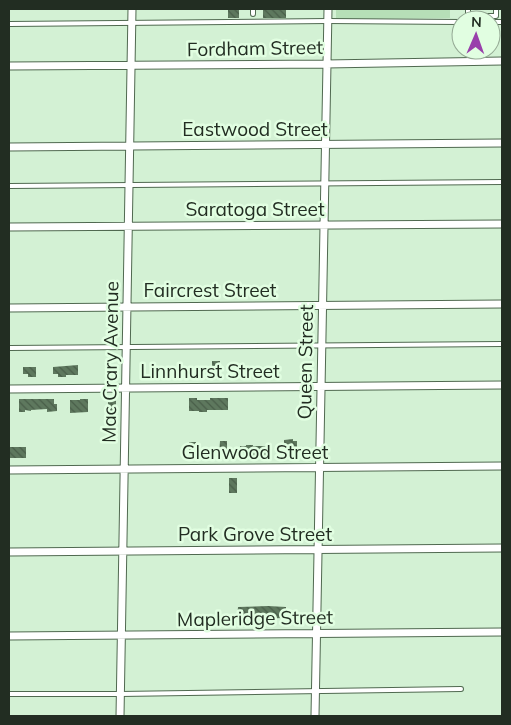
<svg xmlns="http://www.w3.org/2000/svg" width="511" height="725" font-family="Mulish,sans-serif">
<defs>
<pattern id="building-back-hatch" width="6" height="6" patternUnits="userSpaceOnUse" patternTransform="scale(1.25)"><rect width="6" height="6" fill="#5e785e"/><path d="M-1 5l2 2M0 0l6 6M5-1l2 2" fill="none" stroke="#495e49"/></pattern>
</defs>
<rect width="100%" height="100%" fill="#d3f1d4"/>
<path fill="#b6dfb7" d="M336 9H450V18L336 19Z"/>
<path fill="url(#building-back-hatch)" d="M228 9H239V18H228Z
M263 9H286V18H263Z
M212 361H220V373H212Z
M78 365V375H66V377H58V374H53V367Z
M23 367H36V377H28V374H23Z
M108 398 114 399V400L116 401V413L108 412Z
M189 398H197V400H210V398H228V410H207V412H199V411H189Z
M19 399H54V404H57V411L47 412V409L31 410V411L25 410V412H19Z
M80 399H88V412L70 413V400H80Z
M293 439V441H297V449H293V451H291V454H284V440Z
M220 441H227V456H219Z
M189 442H196V457H189Z
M246 445H253V446H269V456H246V453H240V446H246Z
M9 447H26V458H9Z
M229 478H237V493H229Z
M268 606 286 607V618L237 619 238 607Z"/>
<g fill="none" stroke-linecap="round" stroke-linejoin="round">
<defs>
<path id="service" d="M468 9V16H496V9
M253 14V9
M491 22H502
M9 24 328 21 461 22
M9 186 502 182
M9 348 502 344
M9 694H120L461 689"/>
<path id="minor" d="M9 66 326 64 502 61
M9 147 502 143
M9 227 502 224
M9 308 502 304
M9 389 502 385
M9 470 502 466
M9 552 502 548
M9 636 502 632
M120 716 132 9
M315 716 328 9"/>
</defs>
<use href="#service" stroke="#506950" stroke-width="6"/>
<use href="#minor" stroke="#506950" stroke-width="9"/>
<use href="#service" stroke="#fff" stroke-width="4"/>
<use href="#minor" stroke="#fff" stroke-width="7"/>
</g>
<g text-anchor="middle" stroke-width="5" stroke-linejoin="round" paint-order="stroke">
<g font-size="19" fill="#222d22" stroke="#e1fee1">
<text transform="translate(255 48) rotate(-1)" y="7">Fordham Street</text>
<text x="255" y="136">Eastwood Street</text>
<text x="255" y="216">Saratoga Street</text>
<text x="210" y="297">Faircrest Street</text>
<text transform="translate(110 362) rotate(-89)" y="7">Mac Crary Avenue</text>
<text transform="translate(305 362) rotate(-89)" y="7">Queen Street</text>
<text x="210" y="378">Linnhurst Street</text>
<text x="255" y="459">Glenwood Street</text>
<text x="255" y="541">Park Grove Street</text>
<text transform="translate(255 618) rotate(-1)" y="7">Mapleridge Street</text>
</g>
</g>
<rect width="511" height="725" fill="none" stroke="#222d22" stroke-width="20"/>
<g transform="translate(476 35) rotate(2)"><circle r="24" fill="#e1fee1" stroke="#95aa95"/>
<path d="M0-4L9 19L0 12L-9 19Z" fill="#9940ab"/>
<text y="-8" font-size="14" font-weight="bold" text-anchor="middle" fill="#222d22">N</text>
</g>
</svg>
